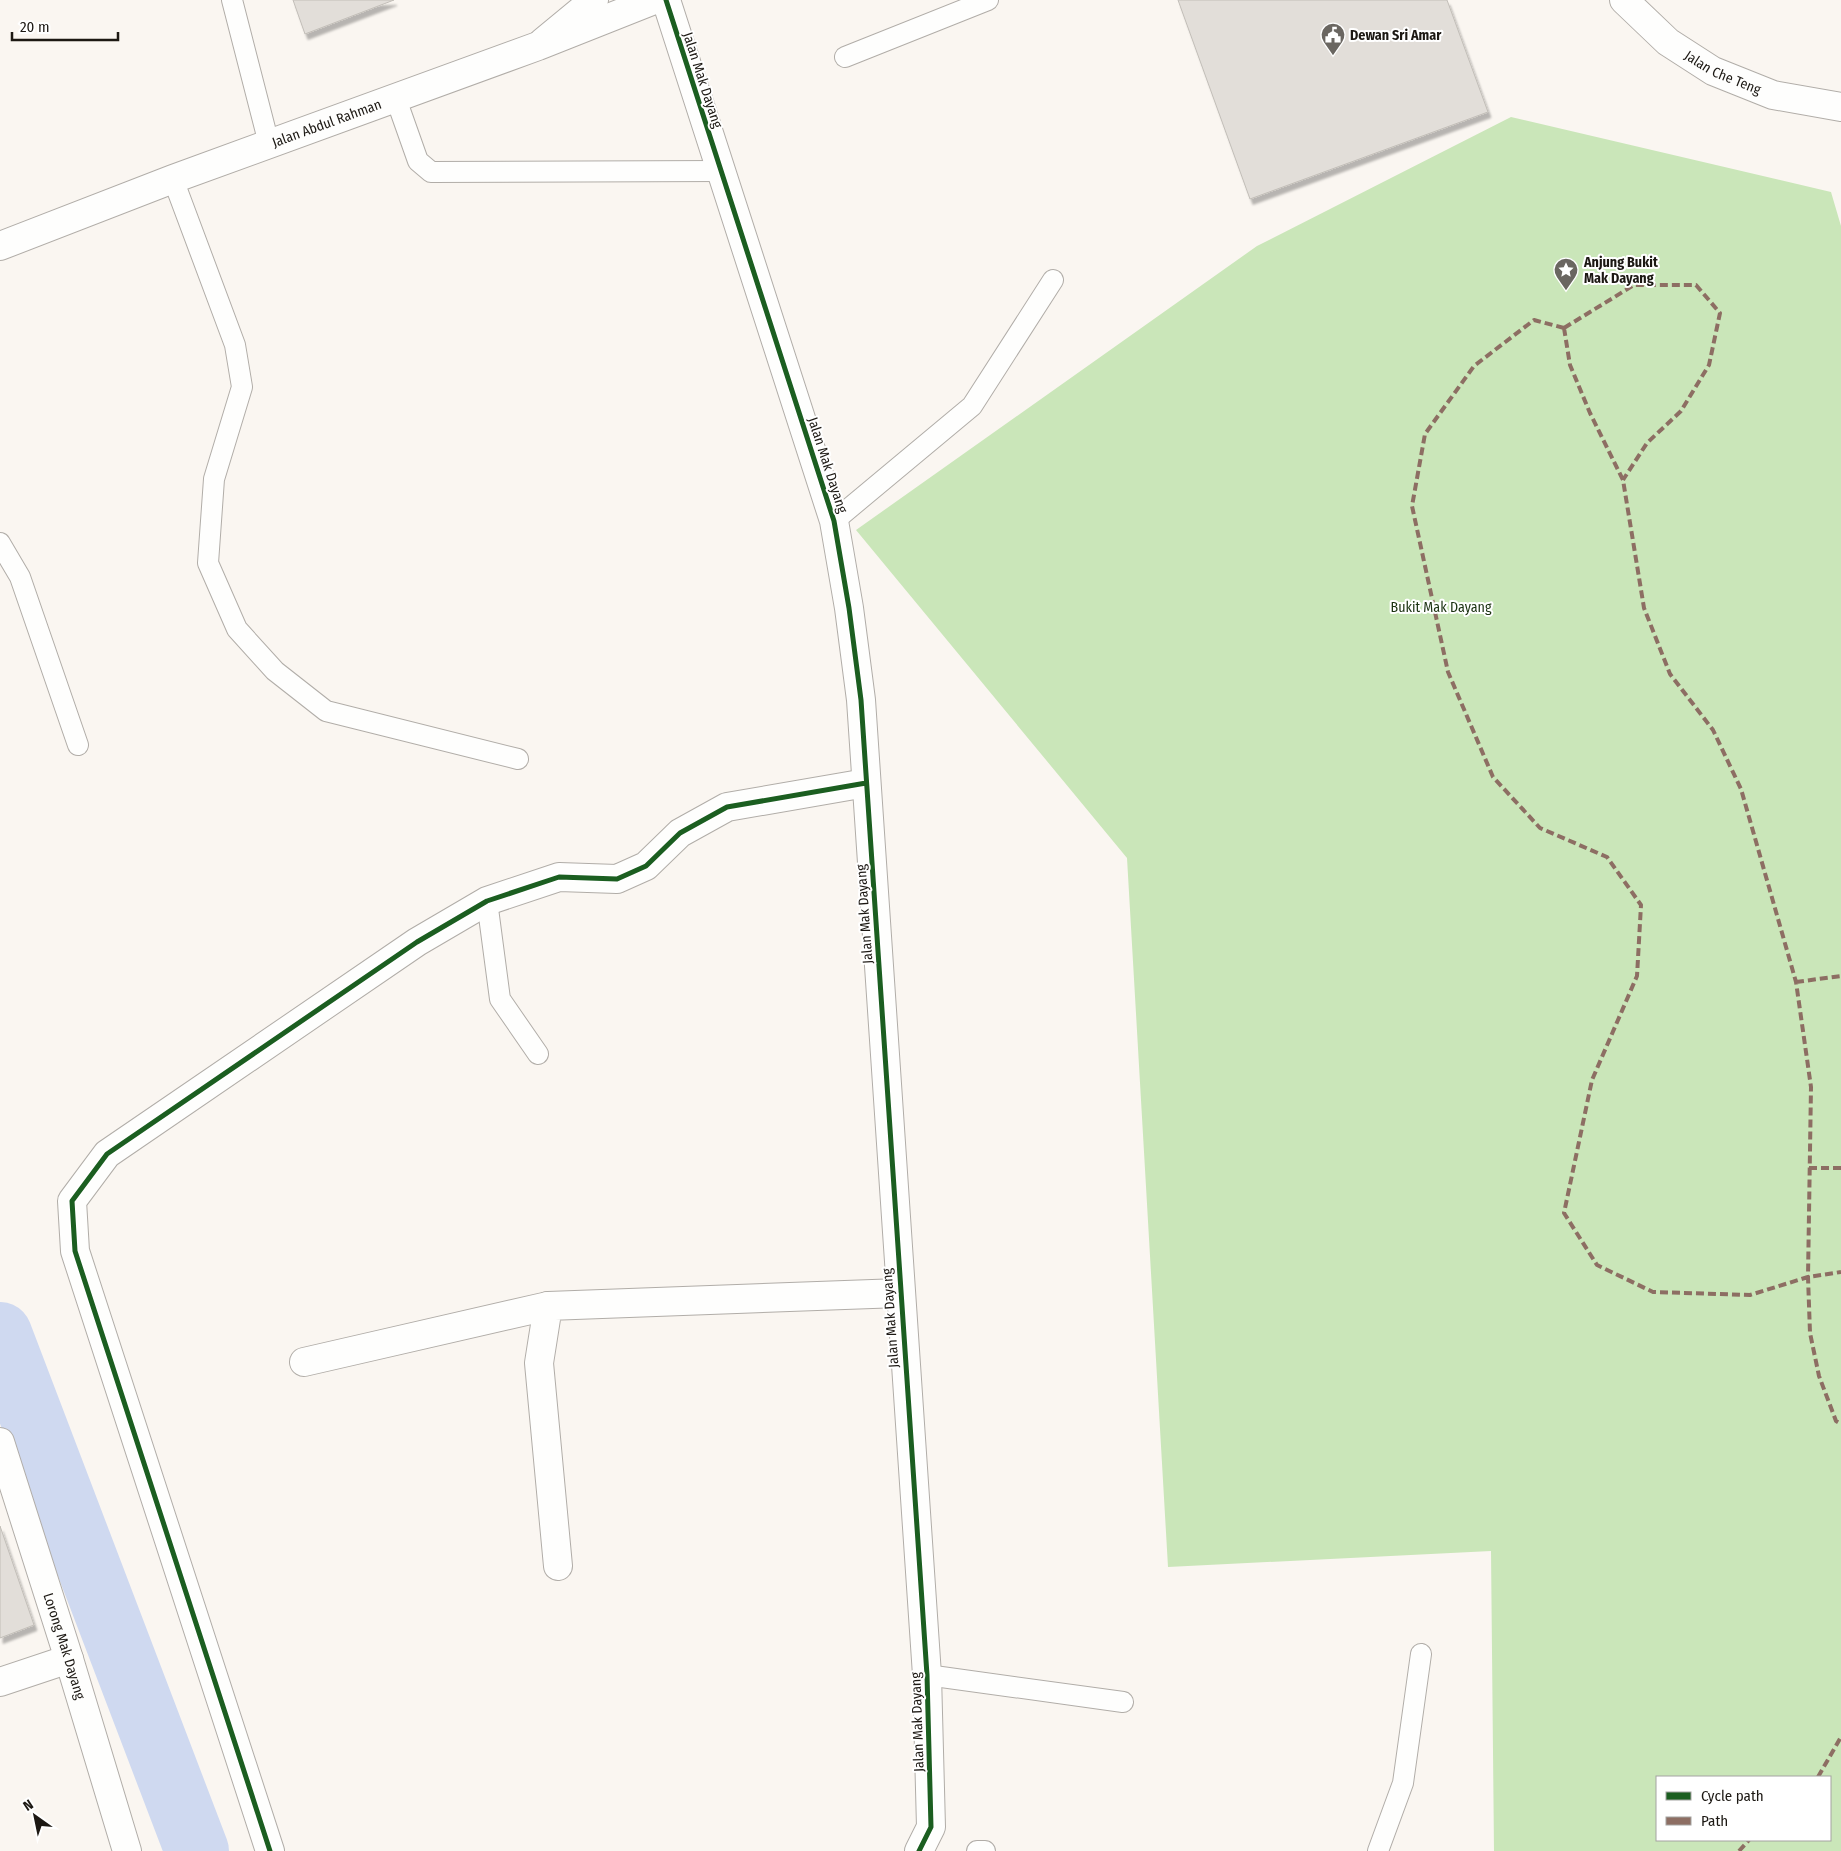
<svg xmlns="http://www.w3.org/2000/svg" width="1841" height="1851" font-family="'Fira Sans Condensed',sans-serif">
<defs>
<filter id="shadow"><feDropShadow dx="3" dy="5.5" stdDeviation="1" flood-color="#0004"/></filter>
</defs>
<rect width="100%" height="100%" fill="#faf6f1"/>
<path fill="#cae6b9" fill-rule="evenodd" d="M1511 117 1831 192 1841 226V1851H1494L1491 1551 1168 1567 1127 858 856 530 1257 246ZM1657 1777H1830V1840H1657Z"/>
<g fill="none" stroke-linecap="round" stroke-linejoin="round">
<path stroke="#cfd9f0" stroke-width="64" d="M0 1334 197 1851"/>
</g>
<path fill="#e2ded9" stroke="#c2beb8" filter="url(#shadow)" d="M293 0H394L305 34Z
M1178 0H1447L1488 112 1250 199Z
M0 1526 34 1625 0 1638Z"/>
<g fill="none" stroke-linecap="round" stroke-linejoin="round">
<defs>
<path id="service" d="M232 0 269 144
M845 57 988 0
M395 96 418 161 431 172 721 171
M173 179 235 345 242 387 214 479 208 563 237 629 275 671 326 711 518 759
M834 521 972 406 1053 280
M0 543 20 577 78 745
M487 901 500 999 538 1054
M927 1675 1123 1702
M977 1851H985
M1378 1851 1403 1783 1421 1654"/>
<g id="minor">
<path d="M666 0 834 521 849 608 861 700 927 1675 931 1827 919 1851"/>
<path id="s1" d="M1624 0 1668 42 1713 71 1773 95 1841 107"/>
<path d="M543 42 594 0"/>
<path d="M304 1362 548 1306"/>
<path id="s2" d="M0 1442 69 1659 127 1851"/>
<path d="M558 1566 539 1363 548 1306 900 1293"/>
<path d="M0 1682 69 1659"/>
<path d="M270 1851 75 1251 72 1201 107 1154 417 942 487 901 559 877 617 879 646 866 680 833 727 807 866 783"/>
</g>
<g id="tertiary">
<path id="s3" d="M0 246 173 179 538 46 654 0"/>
</g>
</defs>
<use href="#service" stroke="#b1ada8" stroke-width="22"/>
<use href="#minor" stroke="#b1ada8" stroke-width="30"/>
<use href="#tertiary" stroke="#b1ada8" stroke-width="30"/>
<use href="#service" stroke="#fefefd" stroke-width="20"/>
<use href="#minor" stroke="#fefefd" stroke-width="28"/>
<use href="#tertiary" stroke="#fefefd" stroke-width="28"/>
<path stroke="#8d6e63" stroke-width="4" stroke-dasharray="8 4" stroke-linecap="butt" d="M1564 328 1534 320 1474 366 1425 434 1412 506 1448 672 1493 777 1540 828 1607 857 1641 905 1637 976 1592 1080 1564 1213 1597 1265 1653 1292 1750 1295 1808 1277 1841 1272
M1564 328 1570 365 1590 413 1623 480 1644 608 1670 674 1713 730 1741 789 1796 982 1811 1087 1808 1277 1810 1333 1819 1376 1836 1421 1841 1424
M1564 328 1634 285H1696L1720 313 1709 365 1681 411 1647 443 1623 480
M1796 982 1841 976
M1809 1168H1841
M1818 1777 1841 1737
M1739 1851 1749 1840"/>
<defs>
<path id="cycleway" d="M666 0 834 521 849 608 861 700 927 1675 931 1827 919 1851
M270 1851 75 1251 72 1201 107 1154 417 942 487 901 559 877 617 879 646 866 680 833 727 807 866 783"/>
</defs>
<use href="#cycleway" stroke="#fff" stroke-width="8"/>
<use href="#cycleway" stroke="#1b5e20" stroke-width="5"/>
</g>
<defs>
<symbol id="civic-pin" viewBox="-11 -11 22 30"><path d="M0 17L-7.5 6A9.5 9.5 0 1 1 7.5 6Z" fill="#6a6661" stroke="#fff"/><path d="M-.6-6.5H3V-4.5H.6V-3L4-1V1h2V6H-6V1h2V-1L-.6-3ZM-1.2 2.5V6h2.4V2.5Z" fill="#fff"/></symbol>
<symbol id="sight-pin" viewBox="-11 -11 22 30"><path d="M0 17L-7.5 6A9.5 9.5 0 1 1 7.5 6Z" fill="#6a6661" stroke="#fff"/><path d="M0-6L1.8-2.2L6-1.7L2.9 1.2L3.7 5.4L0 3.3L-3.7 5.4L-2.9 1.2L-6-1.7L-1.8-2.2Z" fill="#fff"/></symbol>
</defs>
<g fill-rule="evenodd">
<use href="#civic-pin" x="1319" y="21" width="28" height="38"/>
<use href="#sight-pin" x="1552" y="256" width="28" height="38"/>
</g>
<g text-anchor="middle" stroke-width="4" stroke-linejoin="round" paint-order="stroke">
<g font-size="14" font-weight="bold" fill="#1c1813" stroke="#fff" text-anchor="start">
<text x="1350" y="40">Dewan Sri Amar</text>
<text x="1584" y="267">Anjung Bukit<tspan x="1584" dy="16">Mak Dayang</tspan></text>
</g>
<g font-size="14" fill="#1c1813" stroke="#fff">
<text dy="5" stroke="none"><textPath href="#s1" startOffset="124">Jalan Che Teng</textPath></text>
<text transform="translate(703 80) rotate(72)" y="5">Jalan Mak Dayang</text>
<text dy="5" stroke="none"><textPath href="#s3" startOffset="349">Jalan Abdul Rahman</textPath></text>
<text transform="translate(828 465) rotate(72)" y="5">Jalan Mak Dayang</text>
<text transform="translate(864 914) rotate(-94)" y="5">Jalan Mak Dayang</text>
<text transform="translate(890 1318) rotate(-94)" y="5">Jalan Mak Dayang</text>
<text dy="5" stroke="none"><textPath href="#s2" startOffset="214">Lorong Mak Dayang</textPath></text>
<text transform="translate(917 1722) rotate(-92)" y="5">Jalan Mak Dayang</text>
</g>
<g font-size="14" fill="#1a3110" stroke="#fff">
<text x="1441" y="612">Bukit Mak Dayang</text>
</g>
</g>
<rect x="1656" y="1776" width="175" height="65" fill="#ffffff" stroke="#a4a3a1"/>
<rect x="1666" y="1792" width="25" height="8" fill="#1b5e20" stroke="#a4a3a1"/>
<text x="1701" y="1801" font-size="15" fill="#1c1813">Cycle path</text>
<rect x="1666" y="1817" width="25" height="8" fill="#8d6e63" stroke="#a4a3a1"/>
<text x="1701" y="1826" font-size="15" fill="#1c1813">Path</text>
<g transform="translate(35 1816) rotate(327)" stroke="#ffffff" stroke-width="4" paint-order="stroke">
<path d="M0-4L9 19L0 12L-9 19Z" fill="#1c1813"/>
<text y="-8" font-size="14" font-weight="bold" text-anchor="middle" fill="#1c1813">N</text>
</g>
<path d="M12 32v8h106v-8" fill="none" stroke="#1c1813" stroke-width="2.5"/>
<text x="20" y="32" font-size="15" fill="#1c1813" stroke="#ffffff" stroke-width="4" paint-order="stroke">20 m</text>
</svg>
